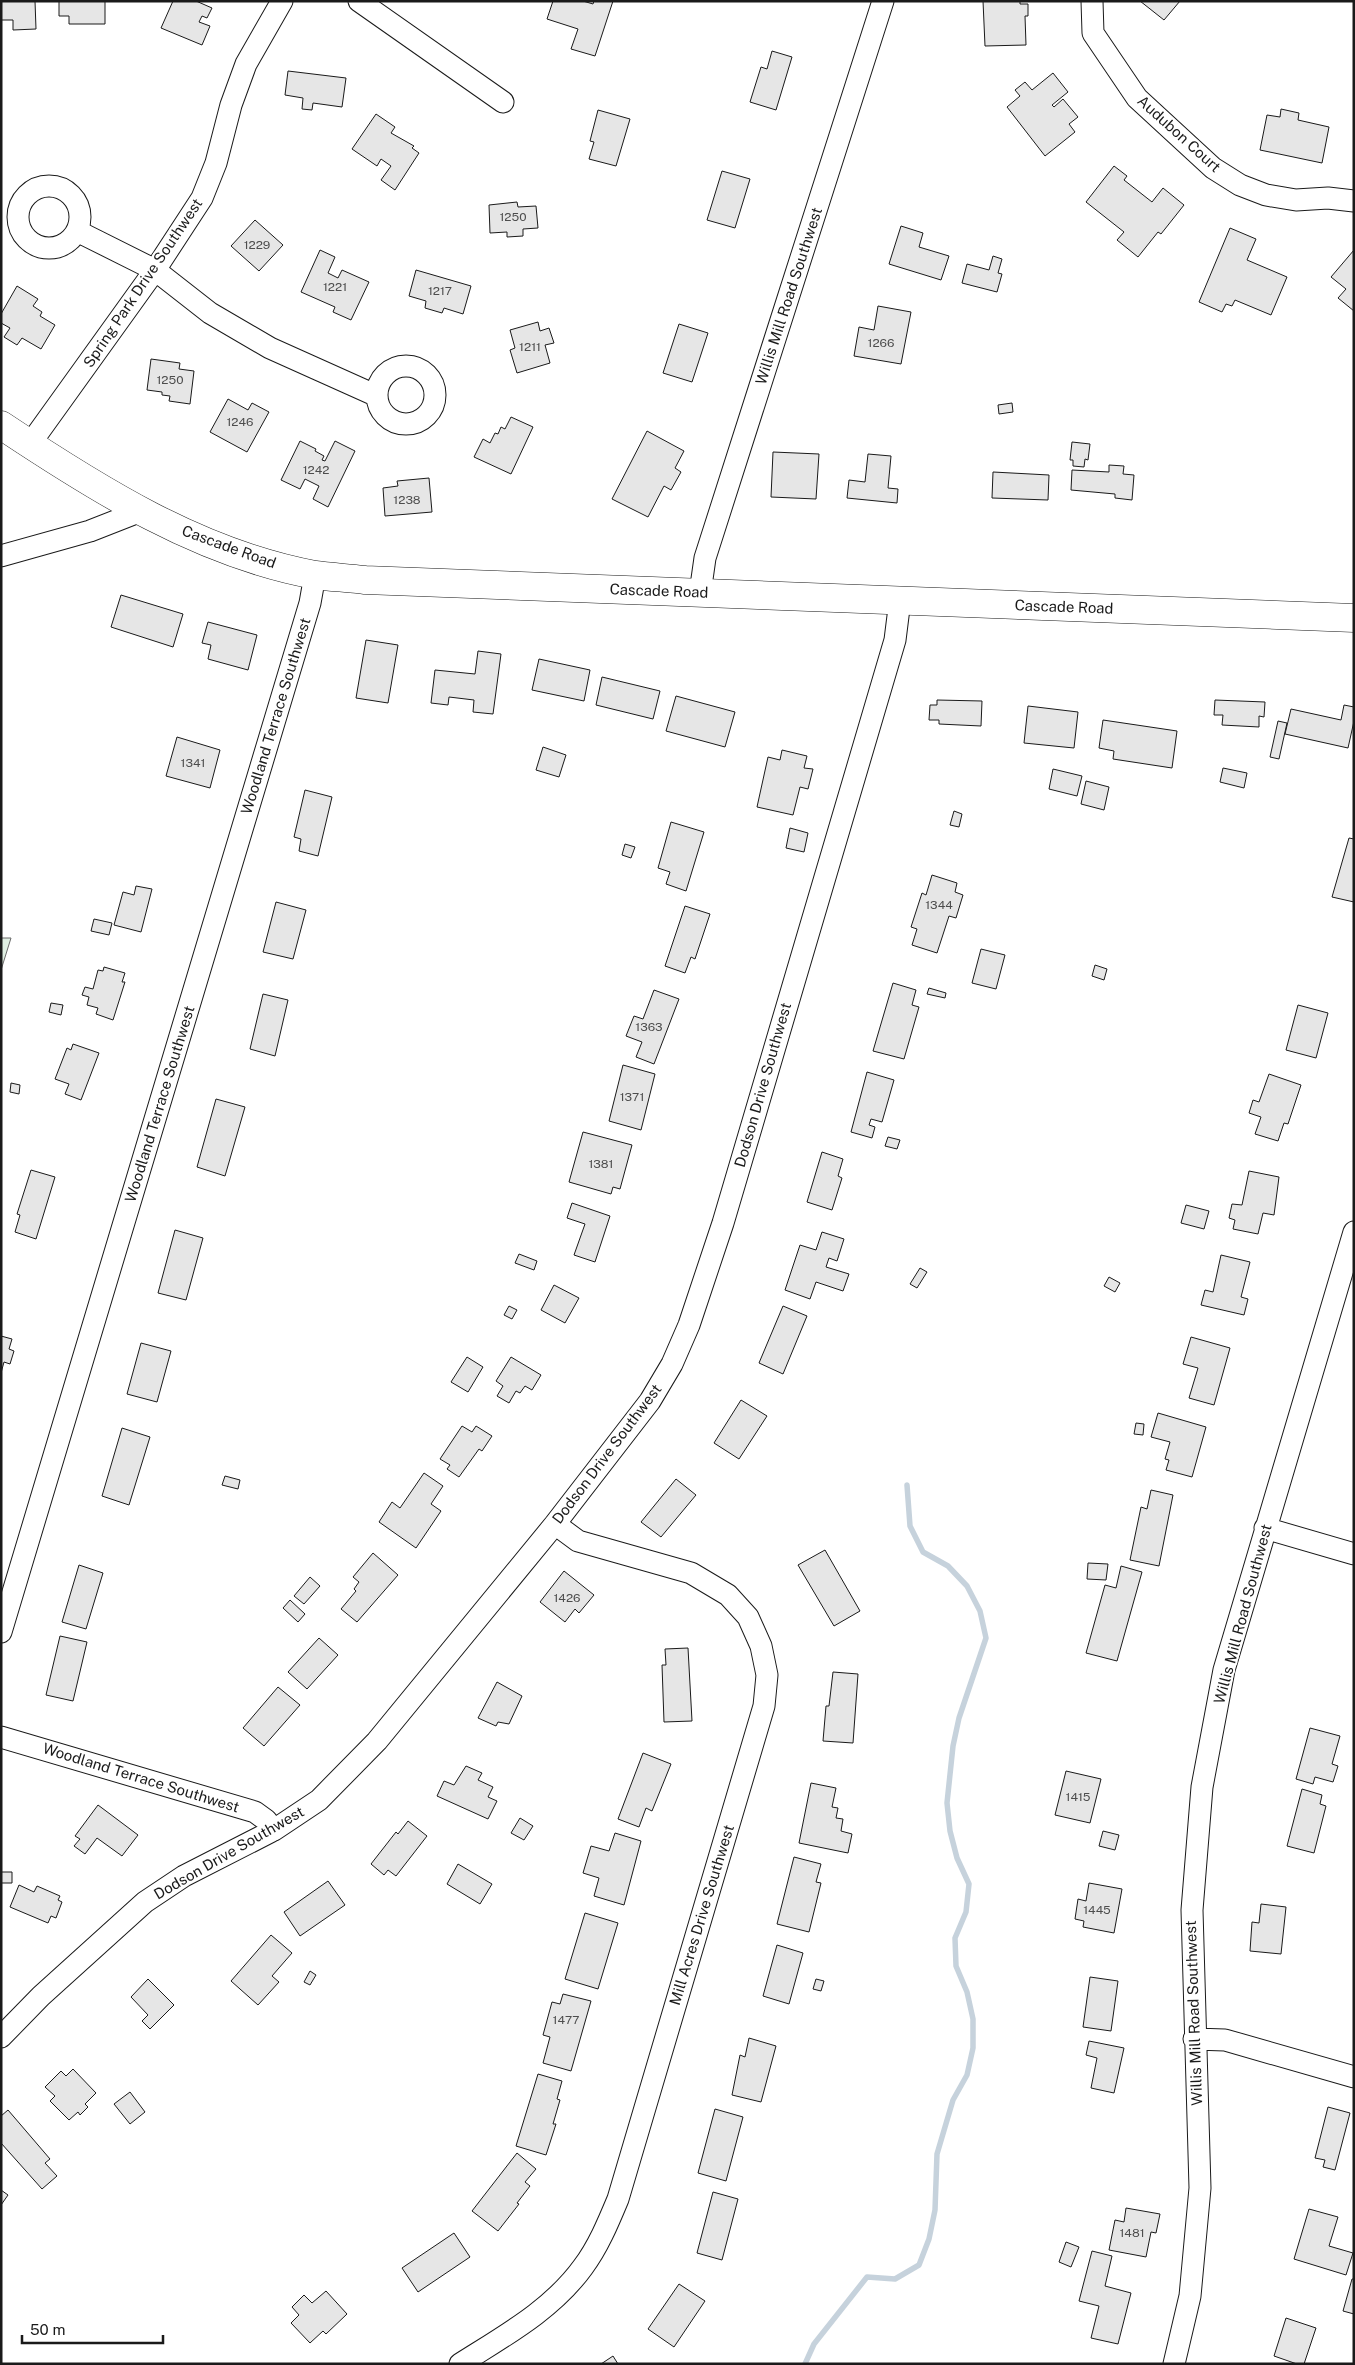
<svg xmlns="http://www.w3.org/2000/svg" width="1355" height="2365" font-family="'Public Sans',sans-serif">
<rect width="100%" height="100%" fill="#fff"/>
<path fill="#e0efe3" stroke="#6a6a6a" d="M1 938H11L1 970Z"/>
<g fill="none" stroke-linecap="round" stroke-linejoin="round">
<path stroke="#c6d2dc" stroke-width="5.5" d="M805 2364 814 2344 867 2277 895 2279 919 2265 929 2239 935 2210 937 2154 953 2100 967 2075 973 2048V2019L967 1992 956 1966 955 1938 966 1912 969 1884 957 1858 950 1831 947 1803 953 1746 959 1718 986 1638 980 1611 967 1586 948 1566 923 1552 910 1526 907 1485"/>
</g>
<path fill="#e6e6e6" stroke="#1a1a1a" d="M1 1H35L36 29 13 30V20H1Z
M59 1H105V24H69V16H59Z
M173 1H196L212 8 207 18 202 16 199 22 210 26 202 45 161 28Z
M553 1H583L593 4 594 1H613L595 56 571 49 578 29 547 19Z
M983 1H1020V4H1028V16H1025L1026 45 985 46Z
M1140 1H1180L1164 20Z
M772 51 792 57 776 110 750 102 761 67 767 69Z
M288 71 346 78 342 107 313 103 312 110 302 109 303 98 285 95Z
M1053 73 1068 92 1052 105 1054 107 1063 99 1078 117 1069 124 1075 132 1045 156 1007 107 1020 96 1015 90 1025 82 1032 90Z
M1281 109 1299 113 1298 120 1329 127 1322 163 1260 150 1267 115 1280 117Z
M598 110 630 119 616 166 589 159 594 142 590 141Z
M376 114 395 127 391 133 414 146 412 148 419 153 395 190 381 180 391 166 381 159 377 166 352 149Z
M1114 166 1127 176 1124 180 1152 202 1163 188 1184 205 1161 234 1158 232 1138 257 1117 240 1124 232 1086 202Z
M722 171 750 179 735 228 707 220Z
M517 202 518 207 536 206 538 228 523 229V236L507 237V232L490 233 489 205Z
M255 220 283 245 259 271 231 246Z
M901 226 923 233 919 247 949 256 941 280 889 264Z
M1230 228 1256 239 1247 260 1287 277 1271 315 1235 300 1232 306 1226 304 1222 312 1199 302Z
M320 250 335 257 328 273 338 278 342 270 369 282 351 320 333 312 335 307 301 292Z
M1354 250V311L1338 298 1346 289 1331 277Z
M993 256 1002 259 998 273 1002 274 997 292 962 283 967 264 989 270Z
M416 270 471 286 463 314 444 308 442 313 425 308 426 301 409 296Z
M17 286 38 299 33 306 42 312 40 316 55 325 41 349 22 338 17 345 4 337 10 328 1 323V314Z
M878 306 911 312 901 364 854 356 859 327 874 330Z
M538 322 540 331 549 328 554 343 545 345 550 363 517 373 510 350 515 348 510 330Z
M679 324 708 333 692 382 663 373Z
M151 359 180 363 179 369 194 371 190 404 169 401 170 396 162 395V392L147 390Z
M228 399 248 410 252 403 269 412 247 452 210 432Z
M1012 403 1013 412 999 414 998 405Z
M511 417 533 427 511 474 474 457 483 439 490 443 495 433 498 434 501 427 505 429Z
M647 431 684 451 675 468 681 472 671 490 664 486 648 517 612 499Z
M300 441 316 449 315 451 324 456 322 460 325 461 335 441 355 451 328 507 313 499 319 486 305 479 300 489 281 480Z
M1072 442 1090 444 1088 460 1085 459 1084 467 1073 466V460H1070Z
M773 452 819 454 816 499 771 497Z
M868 454 891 456 888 488 898 489 897 503 847 498 849 480 865 482Z
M1109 465 1124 466 1123 474 1134 475 1132 500 1115 498V494L1071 490 1072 470 1109 472Z
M993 472 1049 475 1048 500 992 498Z
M429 478 432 512 385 516 383 488 398 486 397 481Z
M121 595 183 614 173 647 111 627Z
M208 622 257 635 248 670 208 659 211 645 202 643Z
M366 640 398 645 388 703 356 698Z
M478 651 501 654 493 714 473 712 474 700 449 697 448 705 431 703 435 670 475 674Z
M539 659 590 670 584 701 532 690Z
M602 677 660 691 653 719 596 705Z
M676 696 735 712 725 747 666 731Z
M937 700 982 701 981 726 939 724V720H929L930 705H937Z
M1215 700 1265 702 1264 717 1259 716V727L1222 725 1223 715H1214Z
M1344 705 1354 707V721L1348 748 1285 734 1291 709 1341 720Z
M1028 706 1078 712 1074 748 1024 743Z
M1103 720 1177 731 1172 768 1113 759 1114 751 1099 748Z
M1278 721 1287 723 1279 759 1270 757Z
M177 737 220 750 210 788 166 776Z
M543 747 566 755 559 777 536 770Z
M782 750 807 756 804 768 813 769 808 789 800 787 793 815 757 807 768 757 780 760Z
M1223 768 1247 773 1244 788 1220 782Z
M1053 769 1082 776 1077 796 1049 789Z
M1086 781 1109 787 1104 810 1081 804Z
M305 790 332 797 318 856 299 851 301 839 294 837Z
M954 811 962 814 959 827 950 825Z
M671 822 704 832 686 891 666 884 670 872 658 868Z
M790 828 808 833 804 852 786 848Z
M1349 838 1354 839V902L1332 897Z
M625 844 635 847 631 858 622 855Z
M932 875 957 883 955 892 963 895 956 918 949 916 937 953 912 945 917 929 911 927 922 893 926 895Z
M136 886 152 889 141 932 114 925 123 892 134 895Z
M276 902 306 910 293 959 263 952Z
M685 906 710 914 695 959 691 957 685 973 665 966Z
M94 919 112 923 109 935 91 931Z
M981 949 1005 955 996 989 972 983Z
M1095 965 1107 969 1104 980 1092 976Z
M104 967 125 973 122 982H125L113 1020 96 1014 98 1008 87 1005 89 997 82 995 85 987 93 989 98 970 103 971Z
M893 983 916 990 912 1005 919 1007 904 1059 873 1051Z
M929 988 946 993 945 998 927 994Z
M654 990 679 999 654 1064 636 1057 642 1042 626 1036 634 1016 643 1019Z
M263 994 288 1000 275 1056 250 1049Z
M51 1003 63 1005 61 1015 49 1012Z
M1298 1005 1328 1013 1316 1058 1286 1050Z
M73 1044 99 1053 81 1100 65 1094 69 1084 55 1079 67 1048 71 1050Z
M623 1065 655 1074 641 1130 609 1121Z
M867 1072 894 1080 882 1122 871 1119 869 1125 875 1127 872 1138 851 1132Z
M1269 1074 1301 1085 1288 1124 1284 1123 1278 1141 1255 1134 1261 1117 1249 1113 1253 1100 1259 1102Z
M11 1083 20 1085 19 1094 10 1092Z
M216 1099 245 1107 225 1176 197 1167Z
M583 1132 632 1145 620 1189 613 1187 611 1194 569 1182Z
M888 1137 900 1140 897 1149 885 1146Z
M822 1152 843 1159 838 1176 842 1178 832 1210 807 1202Z
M31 1170 55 1177 36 1239 15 1232 20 1215 17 1214Z
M1249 1171 1279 1177 1274 1215 1263 1213 1258 1234 1233 1229 1235 1220 1229 1218 1232 1204 1242 1205Z
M572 1203 610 1216 595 1262 574 1255 585 1224 567 1218Z
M1186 1205 1209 1211 1204 1229 1181 1223Z
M175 1230 203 1238 186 1300 158 1293Z
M822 1232 844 1239 837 1261 829 1258 826 1267 849 1274 843 1291 816 1282 810 1299 785 1290 800 1245 816 1250Z
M519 1254 537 1261 534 1270 515 1263Z
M1221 1255 1250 1262 1241 1297 1248 1299 1244 1315 1201 1305 1205 1290 1213 1292Z
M920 1268 927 1272 917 1288 910 1284Z
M1109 1277 1120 1283 1115 1292 1104 1286Z
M554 1285 579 1298 565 1323 541 1310Z
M509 1306 517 1310 512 1319 504 1315Z
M783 1306 807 1316 783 1374 759 1363Z
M1 1336 12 1339 9 1349 14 1351 10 1364 4 1362 1 1373Z
M1191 1337 1230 1348 1214 1405 1189 1398 1198 1368 1183 1364Z
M141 1343 171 1351 157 1402 127 1394Z
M467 1357 483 1367 468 1392 451 1382Z
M511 1357 541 1375 532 1390 525 1386 520 1393 516 1391 509 1403 497 1396 503 1386 496 1381Z
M741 1400 767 1416 739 1459 714 1443Z
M1158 1413 1206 1427 1192 1477 1166 1470 1169 1460 1165 1459 1170 1442 1151 1437Z
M1136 1423 1144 1424 1143 1435 1134 1434Z
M462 1426 472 1432 476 1426 492 1436 482 1451 479 1449 459 1477 447 1469 450 1465 440 1459Z
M122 1428 150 1437 129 1505 102 1496Z
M424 1473 443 1486 431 1504 441 1511 416 1548 379 1522 392 1502 400 1508Z
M225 1476 240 1480 238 1489 222 1485Z
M676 1479 696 1495 661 1537 641 1522Z
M1151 1490 1173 1495 1159 1566 1130 1560 1141 1507 1147 1509Z
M825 1550 860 1611 834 1626 798 1565Z
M373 1553 398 1575 357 1622 341 1609 356 1591 354 1589 359 1582 353 1577Z
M1088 1563 1108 1564 1106 1580 1087 1579Z
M79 1565 103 1573 86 1629 62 1622Z
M1121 1566 1142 1572 1117 1661 1086 1653 1105 1585 1116 1588Z
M564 1571 594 1595 579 1613 575 1609 565 1622 540 1602Z
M310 1577 320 1586 304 1604 294 1596Z
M290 1600 305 1614 298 1622 283 1608Z
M60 1636 87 1642 73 1701 46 1695Z
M319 1638 338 1655 307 1689 288 1672Z
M688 1648 692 1721 664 1722 662 1665H666L665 1649Z
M833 1672 858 1674 853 1743 823 1741 826 1706H829Z
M497 1682 522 1696 509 1724 498 1722 496 1726 478 1718Z
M278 1687 300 1705 264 1746 243 1728Z
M1310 1728 1340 1736 1332 1764 1338 1766 1333 1782 1315 1777 1313 1784 1296 1779Z
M643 1753 671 1764 652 1811 646 1808 639 1827 618 1819Z
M466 1766 482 1773 478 1780 493 1787 488 1797 497 1801 488 1819 437 1796 444 1781 454 1785Z
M1066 1771 1101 1779 1090 1823 1055 1815Z
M811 1783 836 1788 832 1807 838 1808 836 1818 843 1819 841 1831 852 1834 848 1853 799 1843Z
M1302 1789 1322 1795 1320 1804 1326 1806 1314 1853 1287 1846Z
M98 1805 138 1835 122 1856 97 1838 85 1854 74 1846 80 1839 75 1836Z
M520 1818 533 1826 524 1840 511 1833Z
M408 1821 427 1836 396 1876 388 1870 384 1875 371 1864 396 1832 398 1834Z
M1103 1831 1119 1835 1115 1850 1099 1846Z
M615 1833 641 1841 624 1905 594 1896 599 1878 583 1873 591 1846 609 1851Z
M794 1857 821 1864 816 1882 821 1883 809 1932 777 1924Z
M458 1864 492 1884 480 1904 447 1884Z
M1 1872H12V1883H1Z
M328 1881 345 1905 300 1936 284 1912Z
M1089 1883 1122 1889 1114 1933 1083 1927 1084 1921 1075 1919 1078 1899 1086 1901Z
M19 1885 34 1892 37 1886 60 1896 58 1900 62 1902 56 1918 51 1916 48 1923 10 1907Z
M1261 1904 1286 1907 1281 1954 1250 1951 1252 1922 1259 1923Z
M585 1913 618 1923 598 1989 565 1979Z
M271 1935 292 1953 272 1976 279 1982 258 2005 231 1981Z
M777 1945 803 1953 789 2004 763 1996Z
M310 1971 316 1975 310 1985 304 1982Z
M1090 1977 1118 1981 1111 2031 1083 2027Z
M148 1979 174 2005 150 2029 142 2021 148 2015 131 1997Z
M816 1979 824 1981 821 1991 813 1989Z
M563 1994 591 2001 571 2071 543 2063 550 2037 543 2035 552 2002 560 2004Z
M749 2038 776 2046 761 2102 732 2095 740 2055 745 2057Z
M1089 2041 1124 2048 1114 2093 1091 2088 1097 2058 1086 2055Z
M73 2069 96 2093 85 2104 88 2107 80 2115 78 2112 69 2120 50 2101 55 2096 45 2087 61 2071 66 2076Z
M538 2074 562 2081 557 2099 560 2100 553 2124H556L546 2155 516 2146Z
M130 2092 145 2112 130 2124 114 2104Z
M1328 2107 1350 2113 1335 2170 1323 2167 1325 2160 1315 2158Z
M715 2109 743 2117 726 2181 698 2173Z
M8 2110 50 2159 45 2163 57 2176 42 2189 1 2143V2116Z
M517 2153 536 2169 525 2182 530 2186 517 2203 519 2204 498 2231 472 2211Z
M1 2190 8 2195 1 2205Z
M713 2192 738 2199 722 2260 697 2253Z
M1126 2208 1160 2214 1156 2233 1151 2232 1146 2257 1109 2250 1115 2220 1124 2222Z
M1309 2209 1338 2217 1329 2246 1353 2253 1346 2275 1294 2259Z
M454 2233 470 2257 418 2292 402 2268Z
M1066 2242 1079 2247 1071 2267 1059 2262Z
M1092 2251 1112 2256 1105 2286 1131 2293 1118 2344 1091 2338 1099 2306 1079 2301Z
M1352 2279H1354V2314L1343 2311Z
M679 2284 705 2301 674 2347 648 2329Z
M326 2291 347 2314 326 2334 323 2331 310 2343 291 2323 299 2315 292 2307 304 2295 312 2303Z
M1286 2318 1316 2328 1304 2364H1297L1274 2356Z
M613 2356 618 2364H601Z"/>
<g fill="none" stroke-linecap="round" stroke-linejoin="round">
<defs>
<path id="minor" d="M359 1 503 102
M1092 1 1093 33 1137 98 1213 168 1240 185 1266 195 1296 200 1328 198 1354 201
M18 217a31 31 0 1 1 62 0a31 31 0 1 1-62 0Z
M77 231 155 270 210 313 270 348 377 396
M377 395a29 29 0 1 1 58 0a29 29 0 1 1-58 0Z
M30 444 155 270 202 198 216 163 231 105 246 64 282 1
M1 556 90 531 141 511
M700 593 705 558 883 1
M1265 1528 1354 1554
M1 1632 310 603 315 575
M1 1737 255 1812 266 1820 274 1830
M1 2037 41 1996 145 1902 184 1876 274 1830 319 1800 377 1741 555 1524 650 1401 672 1364 689 1325 723 1223 895 640 900 600
M1194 2039 1225 2040 1354 2077
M460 2364C504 2336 552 2310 583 2267 598 2247 608 2223 618 2199L764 1706 767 1675 761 1646 748 1617 728 1595 691 1573 578 1541 555 1524
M1174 2364 1190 2296 1200 2188 1192 1910 1202 1787 1224 1670 1354 1232"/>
<path id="major" d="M1 425C97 489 200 554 315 575 331 577 348 578 365 580L1354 618"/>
</defs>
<use href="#minor" stroke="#1a1a1a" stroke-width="23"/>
<use href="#major" stroke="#1a1a1a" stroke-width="29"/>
<use href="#minor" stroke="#fff" stroke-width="21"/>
<use href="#major" stroke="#fff" stroke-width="28"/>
</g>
<g text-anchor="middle" stroke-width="4" stroke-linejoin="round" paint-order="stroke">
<g font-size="12" fill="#4d4d4d">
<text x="513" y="221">1250</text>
<text x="257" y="249">1229</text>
<text x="335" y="291">1221</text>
<text x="440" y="295">1217</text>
<text x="881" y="347">1266</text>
<text x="530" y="351">1211</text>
<text x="170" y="384">1250</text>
<text x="240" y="426">1246</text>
<text x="316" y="474">1242</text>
<text x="407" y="504">1238</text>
<text x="193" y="767">1341</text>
<text x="939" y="909">1344</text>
<text x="649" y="1031">1363</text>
<text x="632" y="1101">1371</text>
<text x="601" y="1168">1381</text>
<text x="567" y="1602">1426</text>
<text x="1078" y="1801">1415</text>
<text x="1097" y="1914">1445</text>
<text x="566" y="2024">1477</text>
<text x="1132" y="2237">1481</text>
</g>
<g font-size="15" fill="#1a1a1a" stroke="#fff">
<text transform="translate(1179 134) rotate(42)" y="5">Audubon Court</text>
<text transform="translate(143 283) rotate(-56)" y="5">Spring Park Drive Southwest</text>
<text transform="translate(789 296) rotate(-72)" y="5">Willis Mill Road Southwest</text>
<text transform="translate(229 547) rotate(20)" y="5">Cascade Road</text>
<text transform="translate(659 591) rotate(2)" y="5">Cascade Road</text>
<text transform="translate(1064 607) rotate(2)" y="5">Cascade Road</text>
<text transform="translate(276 716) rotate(-73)" y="5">Woodland Terrace Southwest</text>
<text transform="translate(763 1085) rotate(-74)" y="5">Dodson Drive Southwest</text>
<text transform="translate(160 1104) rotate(-73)" y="5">Woodland Terrace Southwest</text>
<text transform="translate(607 1454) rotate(-53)" y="5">Dodson Drive Southwest</text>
<text transform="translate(1243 1614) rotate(-75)" y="5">Willis Mill Road Southwest</text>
<text transform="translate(141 1778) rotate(17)" y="5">Woodland Terrace Southwest</text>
<text transform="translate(229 1853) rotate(-30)" y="5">Dodson Drive Southwest</text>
<text transform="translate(702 1915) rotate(-73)" y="5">Mill Acres Drive Southwest</text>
<text transform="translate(1194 2013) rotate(-92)" y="5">Willis Mill Road Southwest</text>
</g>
</g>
<rect width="1355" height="2365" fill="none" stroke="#1a1a1a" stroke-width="5"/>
<path d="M22 2335v8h141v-8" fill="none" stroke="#1a1a1a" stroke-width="2.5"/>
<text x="30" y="2335" font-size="15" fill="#1a1a1a" stroke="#ffffff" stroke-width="4" paint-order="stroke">50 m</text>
</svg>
